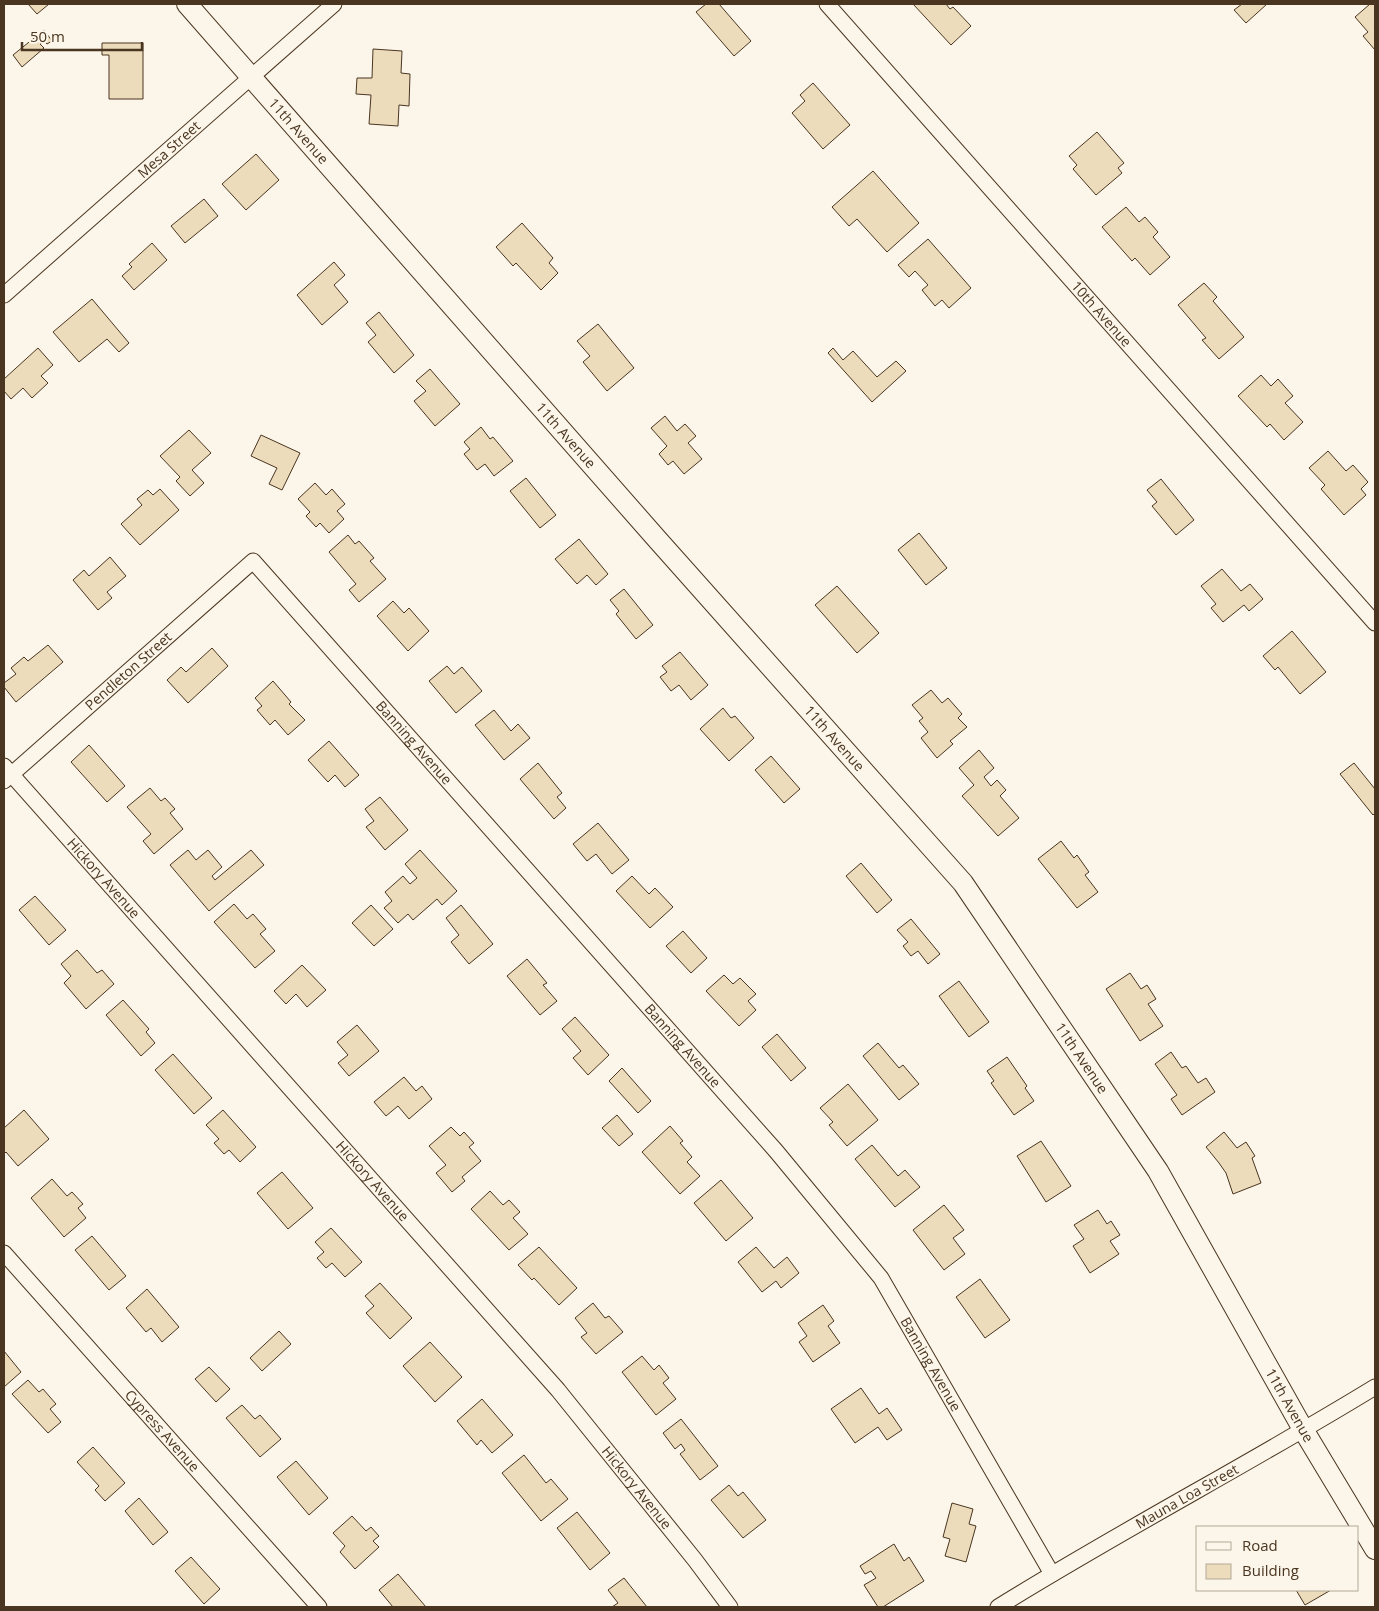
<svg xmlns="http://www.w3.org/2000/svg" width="1379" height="1611" font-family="'Open Sans',sans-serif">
<rect width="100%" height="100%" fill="#fbf6e9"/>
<path fill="#ecdcbc" stroke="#4a3520" d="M28 4H49L37 14Z
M706 4H719L751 41 734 56 696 12Z
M913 4H946L950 9 953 7 971 26 951 45Z
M1242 4H1267L1246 23 1234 10Z
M1370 4H1375V50L1363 36 1368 32 1355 17Z
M44 30 52 41 47 44 44 41 40 44 44 48 22 67 13 55Z
M102 43H143V99H109V55H102Z
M373 49 402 51 401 73 410 74 409 106 399 105 398 126 369 124 371 95 356 94 357 78H372Z
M813 83 850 125 823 149 792 113 805 101 800 95Z
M1097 132 1124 163 1118 168 1122 173 1096 195 1073 169 1077 165 1069 156Z
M256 154 279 180 246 210 222 184Z
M873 171 919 223 887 252 857 219 849 226 832 207Z
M204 199 218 216 185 243 171 226Z
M1126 207 1139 222 1145 217 1158 232 1153 237 1170 257 1150 275 1135 258 1132 261 1102 227Z
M522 223 553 258 549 263 558 273 541 290 516 263 513 266 496 247Z
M928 239 971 288 949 308 942 300 935 306 922 290 928 285 915 271 909 277 898 265Z
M152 243 167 260 134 290 122 276 132 267 129 264Z
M334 262 345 275 334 285 348 302 322 325 297 295Z
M1204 283 1217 297 1213 301 1244 337 1219 359 1202 340 1206 338 1178 305Z
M92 299 129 343 119 352 107 339 79 362 53 332Z
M379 312 414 355 394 373 368 342 376 335 366 323Z
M598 324 634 368 607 391 583 362 590 356 577 341Z
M38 348 53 365 41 376 48 383 32 398 23 388 11 399 4 391V379Z
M833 348 843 360 853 351 877 377 896 361 906 371 872 402 828 353Z
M430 369 460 404 435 426 414 401 426 391 416 381Z
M1261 375 1271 386 1278 379 1293 396 1285 403 1303 422 1284 440 1270 424 1267 427 1238 396Z
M665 416 677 431 685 424 696 436 688 443 702 459 684 474 673 461 668 465 659 454 667 446 651 428Z
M481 427 490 439 493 437 513 461 494 476 485 464 477 470 464 454 470 449 464 442Z
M189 430 211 453 192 470 204 483 190 496 176 481 180 477 160 456Z
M261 435 300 453 282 490 269 484 277 468 251 456Z
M1328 451 1346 471 1353 465 1368 482 1361 489 1366 495 1344 515 1321 489 1325 485 1309 468Z
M526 478 556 515 540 528 510 491Z
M1161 479 1194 520 1176 535 1152 506 1157 502 1147 490Z
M315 483 326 495 332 489 345 504 337 511 344 519 329 533 320 523 316 527 306 516 310 512 298 499Z
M160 489 179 510 140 545 121 524 142 505 137 499 148 490 153 495Z
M919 533 947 568 926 585 898 550Z
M348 535 355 544 359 541 374 558 370 561 386 579 359 602 349 590 356 584 329 552Z
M579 539 608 574 596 585 587 575 577 584 555 559Z
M110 557 126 576 107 592 112 598 98 610 73 580 84 570 89 576Z
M1222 569 1241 591 1250 584 1263 599 1249 611 1244 605 1223 622 1211 608 1216 604 1201 586Z
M837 586 879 633 857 653 815 605Z
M624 589 653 625 636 639 616 614 619 611 610 600Z
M393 601 404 613 409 608 429 631 408 651 377 616Z
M1292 631 1326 672 1300 694 1278 667 1275 670 1263 656Z
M48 645 63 662 16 702 4 687V683L16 674 11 668 24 657 28 661Z
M212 648 228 666 188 703 167 680 181 667 186 672Z
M680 652 708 685 691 700 679 685 671 691 660 677 667 672 662 666Z
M447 666 454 674 462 667 482 691 456 713 429 681Z
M273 681 291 702 289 704 305 720 288 735 275 720 270 725 257 710 262 706 255 698Z
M931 690 942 703 948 698 962 714 958 718 967 727 950 741 953 744 937 758 921 738 928 732 919 721 923 718 912 705Z
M723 708 731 718 735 716 754 738 729 761 700 729Z
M494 710 511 731 518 724 530 738 504 760 475 725Z
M329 741 359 775 345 787 335 775 328 782 308 760Z
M89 745 125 786 107 802 71 762Z
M979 750 994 768 984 777 991 786 997 780 1006 790 1000 796 1019 818 998 836 962 796 974 785 959 768Z
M771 756 800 789 784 803 755 770Z
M538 763 562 793 557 797 566 808 554 819 520 779Z
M1354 763 1375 789V813L1373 815 1340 774Z
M150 788 161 801 165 798 175 809 170 813 183 829 154 854 143 841 151 834 127 807Z
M380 797 408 830 385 850 366 827 374 821 365 809Z
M598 823 629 860 612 874 596 854 587 861 573 844Z
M1061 841 1074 858 1077 855 1089 872 1085 875 1098 892 1077 908 1038 859Z
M188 850 196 860 208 850 222 867 212 876 215 880 251 850 264 865 209 911 170 865Z
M420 850 457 891 442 905 437 899 413 920 408 914 398 923 384 908 392 901 385 892 403 876 410 884 417 878 405 864Z
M861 863 892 900 877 913 846 876Z
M632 876 649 894 655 888 673 907 650 928 616 891Z
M35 896 66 930 49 945 19 910Z
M234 904 247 919 253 914 266 929 260 934 275 951 255 968 214 922Z
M371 905 393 929 374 946 352 923Z
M461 905 493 944 469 964 451 942 459 935 446 918Z
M911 919 940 954 928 964 918 951 911 956 903 946 908 942 897 930Z
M683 931 707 958 691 973 666 946Z
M77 950 97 973 102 970 114 984 86 1009 64 983 71 976 61 964Z
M527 959 547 983 543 985 557 1001 540 1015 507 976Z
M302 965 326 990 307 1007 296 994 286 1004 274 991Z
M1130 973 1141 989 1147 985 1156 999 1148 1004 1163 1026 1140 1041 1106 989Z
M724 975 733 984 740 978 756 994 748 1001 756 1010 739 1026 706 991Z
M959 981 989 1022 969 1037 939 996Z
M123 1000 149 1029 146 1032 155 1043 141 1056 106 1015Z
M575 1017 609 1055 588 1075 573 1058 581 1051 562 1029Z
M357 1025 379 1051 349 1076 338 1063 348 1055 337 1042Z
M777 1034 806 1068 791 1081 762 1047Z
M878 1043 899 1068 903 1065 919 1084 899 1100 863 1056Z
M1171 1052 1182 1068 1186 1066 1198 1083 1206 1078 1215 1092 1182 1115 1171 1099 1177 1095 1155 1064Z
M173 1054 212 1098 194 1114 155 1070Z
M1007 1057 1027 1086 1025 1088 1034 1101 1014 1115 991 1083 994 1081 987 1071Z
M622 1068 651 1101 638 1113 609 1081Z
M404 1077 416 1091 422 1086 432 1099 409 1119 398 1106 386 1116 374 1102Z
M848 1084 878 1120 847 1146 829 1125 833 1122 820 1108Z
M24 1110 49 1139 18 1166 6 1152 4 1154V1128Z
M223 1110 256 1147 240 1162 229 1150 224 1154 214 1143 219 1139 206 1125Z
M617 1115 633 1134 619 1146 602 1128Z
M670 1126 683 1141 680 1143 692 1157 687 1162 700 1176 680 1194 642 1152Z
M451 1127 460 1136 464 1132 474 1143 469 1147 481 1161 462 1177 465 1181 452 1192 436 1173 446 1165 429 1146Z
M1224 1132 1237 1148 1246 1142 1255 1156 1252 1158 1261 1183 1233 1194 1226 1173 1219 1163 1206 1147Z
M1041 1141 1071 1186 1046 1202 1017 1156Z
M872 1145 898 1176 905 1170 920 1187 895 1207 855 1159Z
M282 1172 313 1208 288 1229 257 1193Z
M52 1179 67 1196 72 1192 83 1204 78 1208 86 1218 64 1237 31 1198Z
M721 1180 753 1218 726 1241 694 1203Z
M490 1191 503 1205 509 1200 520 1212 513 1218 528 1234 509 1250 471 1209Z
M944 1205 964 1230 953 1238 965 1254 944 1270 913 1230Z
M1098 1210 1107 1224 1111 1221 1120 1235 1110 1241 1119 1254 1090 1273 1073 1246 1084 1239 1074 1225Z
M331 1228 362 1262 345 1277 332 1263 326 1268 317 1258 324 1252 315 1242Z
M92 1236 126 1276 109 1290 75 1250Z
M539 1247 577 1288 559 1305 534 1278 532 1280 518 1265Z
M756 1247 774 1268 787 1257 799 1273 781 1288 776 1281 762 1292 738 1262Z
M980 1279 1010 1320 985 1338 956 1297Z
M380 1283 412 1318 390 1339 366 1313 374 1306 365 1296Z
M147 1289 179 1327 162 1342 151 1328 146 1332 126 1308Z
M593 1303 605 1318 609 1316 623 1332 596 1354 581 1337 587 1333 575 1318Z
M823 1305 834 1321 828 1326 840 1343 813 1362 799 1342 807 1336 798 1323Z
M279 1331 291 1344 262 1371 250 1358Z
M430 1342 462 1377 435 1402 403 1366Z
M4 1351 21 1372 4 1387Z
M642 1356 654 1370 659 1365 669 1378 663 1383 676 1399 656 1415 622 1372Z
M209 1367 230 1389 216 1402 195 1379Z
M28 1380 39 1392 43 1389 56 1404 50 1409 61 1422 48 1433 12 1394Z
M861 1388 879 1414 887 1408 902 1430 887 1440 878 1427 855 1443 831 1409Z
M482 1399 513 1435 492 1453 481 1440 477 1445 457 1421Z
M242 1405 255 1419 260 1415 281 1439 260 1457 226 1418Z
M681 1419 718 1466 700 1480 680 1454 685 1450 681 1444 675 1449 663 1433Z
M93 1447 125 1483 105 1501 95 1490 99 1486 77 1462Z
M524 1455 546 1483 551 1479 568 1499 541 1521 502 1473Z
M296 1461 328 1498 309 1515 277 1477Z
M729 1485 738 1496 743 1492 766 1520 743 1538 711 1500Z
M139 1498 168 1532 153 1545 125 1511Z
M952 1503 973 1509 969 1524 976 1526 966 1562 945 1556 950 1539 943 1537Z
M577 1512 610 1553 590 1570 557 1528Z
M352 1516 366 1531 371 1527 379 1536 373 1541 379 1547 355 1569 340 1552 345 1546 333 1533Z
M894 1544 904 1561 909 1557 924 1581 883 1607H878L864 1585 876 1578 871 1571 865 1574 860 1566Z
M191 1557 220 1589 204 1604 175 1571Z
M398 1574 426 1607H393L379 1590Z
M624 1578 647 1607H612L618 1603 608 1590Z
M1296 1590H1331L1305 1605Z"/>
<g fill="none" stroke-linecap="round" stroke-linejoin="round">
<defs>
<g id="minor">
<path id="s1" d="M827 4 1375 623"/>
<path id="s2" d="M4 295 334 4"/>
<path id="s3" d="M4 766 558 1390 695 1560 730 1607"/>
<path id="s4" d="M4 781 253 561 776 1151 881 1278 1052 1574"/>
<path id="s5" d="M4 1253 319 1607"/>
<path id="s6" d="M998 1607C1122 1530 1251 1463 1375 1387"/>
</g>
<g id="secondary">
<path id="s7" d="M187 4 656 538 963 883 1158 1171 1304 1431 1375 1549"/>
</g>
</defs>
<use href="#minor" stroke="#4a3520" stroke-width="17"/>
<use href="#secondary" stroke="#4a3520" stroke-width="22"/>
<use href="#minor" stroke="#fbf6e9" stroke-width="15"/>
<use href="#secondary" stroke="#fbf6e9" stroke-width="20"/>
</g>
<g text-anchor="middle" stroke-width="4" stroke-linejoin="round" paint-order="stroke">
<g font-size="14" fill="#4a3520" stroke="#fbf6e9">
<text dy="5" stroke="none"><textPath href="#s7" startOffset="169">11th Avenue</textPath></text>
<text dy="5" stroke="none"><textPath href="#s2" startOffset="220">Mesa Street</textPath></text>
<text dy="5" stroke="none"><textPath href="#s1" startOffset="414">10th Avenue</textPath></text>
<text dy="5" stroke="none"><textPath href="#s7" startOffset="574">11th Avenue</textPath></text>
<text dy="5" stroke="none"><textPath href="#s4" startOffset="166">Pendleton Street</textPath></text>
<text dy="5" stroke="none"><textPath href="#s7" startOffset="979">11th Avenue</textPath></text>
<text dy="5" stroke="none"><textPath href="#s4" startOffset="575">Banning Avenue</textPath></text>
<text dy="5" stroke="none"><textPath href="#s3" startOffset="150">Hickory Avenue</textPath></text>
<text dy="5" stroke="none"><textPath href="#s4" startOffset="980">Banning Avenue</textPath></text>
<text dy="5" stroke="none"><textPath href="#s7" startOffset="1384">11th Avenue</textPath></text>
<text dy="5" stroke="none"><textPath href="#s3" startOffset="555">Hickory Avenue</textPath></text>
<text dy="5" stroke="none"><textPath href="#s4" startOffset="1385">Banning Avenue</textPath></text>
<text dy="5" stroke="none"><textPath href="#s7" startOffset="1789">11th Avenue</textPath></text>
<text dy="5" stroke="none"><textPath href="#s5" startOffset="238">Cypress Avenue</textPath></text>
<text dy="5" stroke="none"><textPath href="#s3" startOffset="960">Hickory Avenue</textPath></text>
<text dy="5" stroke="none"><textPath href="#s6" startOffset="219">Mauna Loa Street</textPath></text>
</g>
</g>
<rect width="1379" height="1611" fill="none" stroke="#4a3520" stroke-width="10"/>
<rect x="1196" y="1526" width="162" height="65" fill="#fbf6e9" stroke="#b4a999"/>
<rect x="1206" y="1542" width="25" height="8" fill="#fbf6e9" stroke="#b4a999"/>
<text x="1242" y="1551" font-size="15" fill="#4a3520">Road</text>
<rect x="1206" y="1564" width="25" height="15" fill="#ecdcbc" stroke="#b4a999"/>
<text x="1242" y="1576" font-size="15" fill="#4a3520">Building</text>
<path d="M22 42v8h120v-8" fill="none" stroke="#4a3520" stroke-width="2.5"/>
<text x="30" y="42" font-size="15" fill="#4a3520" stroke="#fbf6e9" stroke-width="4" paint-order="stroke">50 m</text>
</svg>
